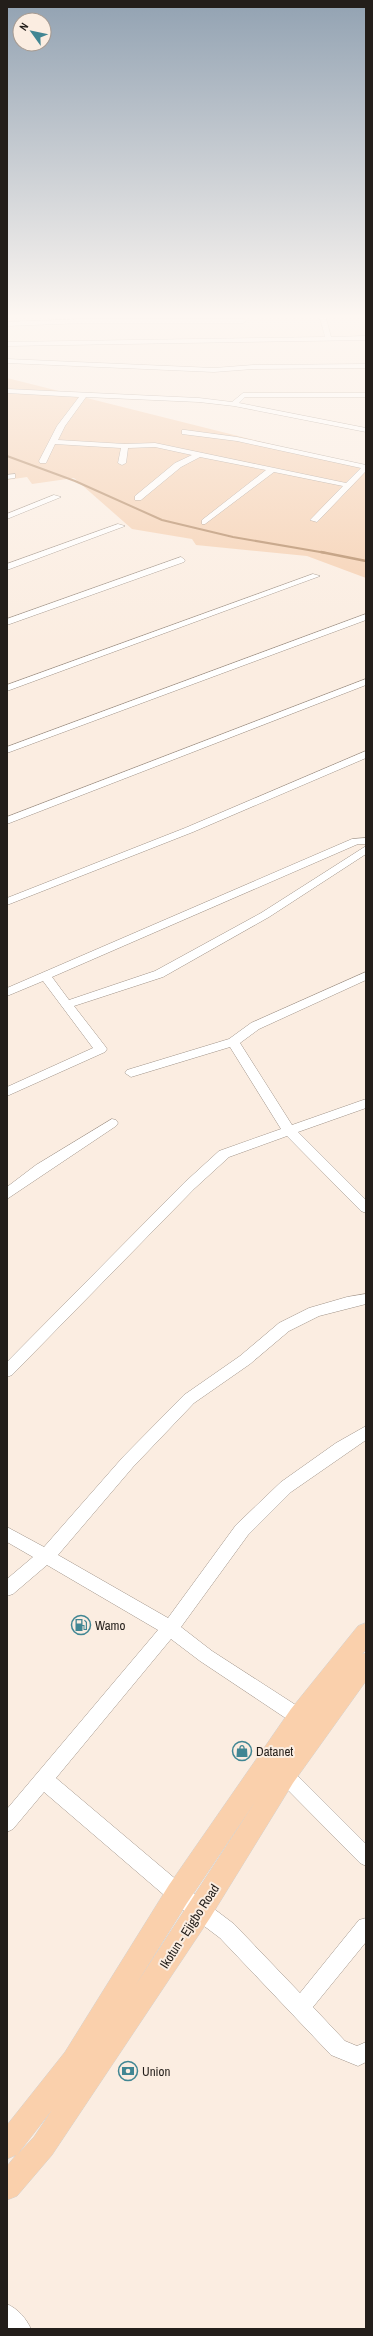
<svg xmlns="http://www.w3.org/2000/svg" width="373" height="2336" font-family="'Archivo Narrow',sans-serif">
<rect width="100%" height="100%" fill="#fbede1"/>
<path fill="#f5cfb0" d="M7 378 366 468V578L307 556 196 545 192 539 132 529 74 478 32 484 27 477 7 480Z"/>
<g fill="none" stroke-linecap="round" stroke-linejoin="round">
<path stroke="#b28761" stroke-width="2" d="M7 456 75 481 162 520 233 537 326 553"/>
<path stroke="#b28761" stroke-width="2.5" d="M321 552 366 561"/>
<defs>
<path id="minor" d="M320 318H326L331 337 366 336V340L7 346V342L325 337Z
M84 319H243L246 321 243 323H84L7 326V322Z
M7 359 214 368 253 365 366 364V368L253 369 214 372 7 363Z
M7 389 199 398 232 402 243 393H366V397H245L239 403 366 428V432L234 406 199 402 86 397 65 426 58 440 125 444 155 443 346 483 361 468 237 441 182 434V430H185L237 437 366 465V471L317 522 310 520 343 486 274 472 205 524H202V520L266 470 200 457 181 467 141 500H135V496L175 463 192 455 155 447 128 448 126 463 122 465 118 463 121 448 55 444 46 463H40L39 461 57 426 79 397 7 393Z
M15 474V478L7 479V475Z
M54 495 61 497 7 519V514Z
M118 524 125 526 7 570V564Z
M181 557 185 560 184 562 7 625V619Z
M313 574 320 576 7 691V685Z
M366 614V620L7 753V747Z
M366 679V685L7 824V817Z
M366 751V758L193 832 7 905V898L185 828Z
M366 838V844H358L52 977 69 1000 155 971 261 913 366 846V854L269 917 163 977 74 1006 105 1046 107 1049 105 1052 7 1096V1087L93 1048 43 981 7 996V988L352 839Z
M366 972V980L259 1029 240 1043 292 1125 366 1099V1108L298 1132 366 1200V1213L361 1211 287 1136 229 1157 194 1189 12 1375 7 1377V1362L184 1183 219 1151 281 1129 230 1047 131 1077 125 1073 127 1070 229 1039 251 1023Z
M112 1119 116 1120 118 1123 116 1126 7 1199V1187L36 1165Z
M366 1294V1304L319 1316 289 1331 250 1364 194 1403 133 1467 58 1555 168 1618 236 1525 281 1482 336 1443 366 1426V1440L291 1492 248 1535 181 1627 212 1651 305 1711 308 1717 305 1723 299 1725 293 1723 200 1661 171 1639 56 1778 185 1887 234 1924 300 1993 359 1920 366 1918V1942L313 2007 345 2041 357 2046 366 2042V2062L358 2066 331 2055 220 1938 171 1901 44 1792 13 1829 7 1832V1809L158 1630 47 1565 13 1594 7 1596V1579L33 1557 7 1542V1527L44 1547 123 1457 184 1395 240 1356 279 1323 309 1308 347 1297Z
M285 1766 291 1769 366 1844V1866L360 1863 279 1781 276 1775 279 1769Z
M7 2304C18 2309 26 2318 31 2329H7Z"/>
<path id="major" d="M366 1623V1650L362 1654 366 1653V1681L293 1783 210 1918 52 2155 17 2196 7 2200V2166L16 2155 7 2159V2125L65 2052 169 1885 291 1709 358 1626ZM257 1799 135 1986 187 1903ZM52 2110 34 2137 17 2155Z"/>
</defs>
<use href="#minor" stroke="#a09388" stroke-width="1"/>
<use href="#major" stroke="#d3d2d1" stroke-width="1"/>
<use href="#minor" fill="#fff" fill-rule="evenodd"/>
<use href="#major" fill="#fad0ac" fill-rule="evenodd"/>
</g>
<linearGradient id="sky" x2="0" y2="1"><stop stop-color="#92a2b2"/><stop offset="0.49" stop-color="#fdf7f2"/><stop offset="1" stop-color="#fdf7f2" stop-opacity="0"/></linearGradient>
<rect width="373" height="645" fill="url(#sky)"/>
<defs>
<symbol id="fuel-ring" viewBox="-11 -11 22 22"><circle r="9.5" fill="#fbede1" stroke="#418693" stroke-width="1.5"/><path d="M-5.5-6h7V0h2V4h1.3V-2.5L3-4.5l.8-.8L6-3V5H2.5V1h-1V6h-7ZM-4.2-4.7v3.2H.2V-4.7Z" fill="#418693"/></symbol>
<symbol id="shop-ring" viewBox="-11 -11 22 22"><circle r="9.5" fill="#fbede1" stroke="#418693" stroke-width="1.5"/><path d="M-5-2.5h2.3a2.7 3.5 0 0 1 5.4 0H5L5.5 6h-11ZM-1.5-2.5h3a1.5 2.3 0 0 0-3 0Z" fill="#418693"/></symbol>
<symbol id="bank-ring" viewBox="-11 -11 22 22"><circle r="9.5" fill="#fbede1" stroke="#418693" stroke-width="1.5"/><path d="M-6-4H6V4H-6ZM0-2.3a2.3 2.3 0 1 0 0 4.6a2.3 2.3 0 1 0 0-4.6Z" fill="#418693"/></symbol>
</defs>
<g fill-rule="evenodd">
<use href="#fuel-ring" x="70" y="1614" width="22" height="22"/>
<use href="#shop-ring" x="231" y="1740" width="22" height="22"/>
<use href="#bank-ring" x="117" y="2060" width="22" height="22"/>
</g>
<g text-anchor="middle" stroke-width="4" stroke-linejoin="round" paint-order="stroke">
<g font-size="13" fill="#231e1a" stroke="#fbede1" text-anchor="start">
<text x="95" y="1630">Wamo</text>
<text x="256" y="1756">Datanet</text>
<text x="142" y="2076">Union</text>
</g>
<g font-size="13" fill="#231e1a" stroke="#fbede1">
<text transform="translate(189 1926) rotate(-57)" y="5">Ikotun - Ejigbo Road</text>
</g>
</g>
<rect width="373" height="2336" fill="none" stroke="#231e1a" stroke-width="16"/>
<g transform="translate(32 32) rotate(303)"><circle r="19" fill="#fbede1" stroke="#a59a91"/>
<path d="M0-3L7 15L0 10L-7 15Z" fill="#418693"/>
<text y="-6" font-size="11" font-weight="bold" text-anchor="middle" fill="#231e1a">N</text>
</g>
</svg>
